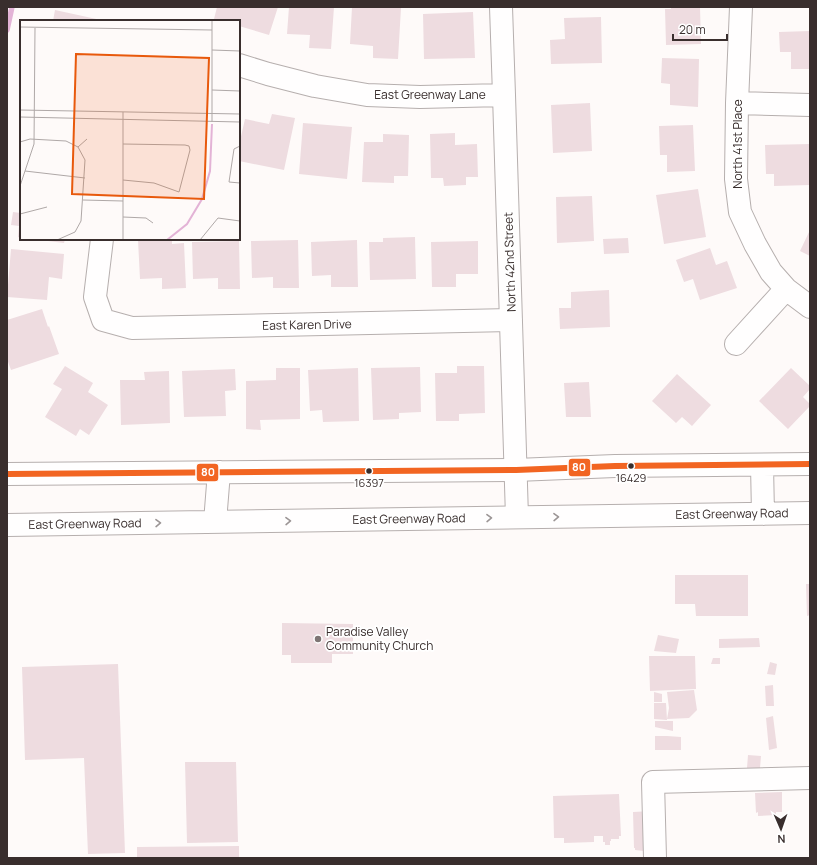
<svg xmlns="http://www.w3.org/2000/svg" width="817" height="865" font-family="Manrope,sans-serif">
<rect width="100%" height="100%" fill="#fefaf9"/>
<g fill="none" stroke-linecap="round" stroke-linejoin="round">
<path stroke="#e3b3d6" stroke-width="5.5" d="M7 30 12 7"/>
</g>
<path fill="#eedce0" d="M217 7H278L269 35 239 26V21H221L214 19Z
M289 7H334L331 49 309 48 310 35 287 34Z
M352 7 401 8 398 59 373 58V46L350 44Z
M671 7H700L701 44 666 45 665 9H671Z
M55 10 101 20V21H53Z
M473 12 475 58 424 59 423 14Z
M601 17 602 63 551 64 550 40 565 39 564 18Z
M810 31V69H791V52H780L779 32Z
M662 58 699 59 698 107 670 105V84L661 83Z
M590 103 592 151 553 153 551 105Z
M272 114 295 118 284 170 239 161V145L245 119 269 124Z
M303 123 352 127 347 179 299 174Z
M693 125 695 171 667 172V155H660L659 126Z
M455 133V145L477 144 478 177H466V185L444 186 443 178H431L430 134Z
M383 134 409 135 408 176H394V183L362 182 364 142H383Z
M810 144V185L774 186V174H766L765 145Z
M698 189 706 237 664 244 656 195Z
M592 196 594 241 557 243 556 197Z
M13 212 21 213V238L18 237 19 226 11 225Z
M810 230V256L800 251Z
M415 237 416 279 370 280 369 242H383V238Z
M628 238 629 253 604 254 603 239Z
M40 239H65L64 243 40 240Z
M172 239V244L184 243 186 288 162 289V278L140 279 138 240Z
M298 240 299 288H273V277L252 278 251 241Z
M357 240 358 287H331V275L312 276 311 242Z
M239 241 240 289H218V278L193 279 192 242Z
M478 241V274H456V287H432L431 242Z
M710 248 716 265 727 261 737 288 700 300 693 279 684 282 676 260Z
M11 249 64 254 62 279 49 277 47 300 7 297Z
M609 290 610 327 560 329 559 308H571V292Z
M42 309 48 327 49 326 59 354 11 370 7 359V320Z
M65 366 93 383 88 392 108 405 89 435 80 429 76 436 45 417 62 389 53 384Z
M457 366H484L485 413 459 414V421H436L435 373H457Z
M420 367 421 412 399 413V419L373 420 371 368Z
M276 368H300V419L260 420 261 430 246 429V381L276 380Z
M358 368 359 421 323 422 322 410 310 411 308 370Z
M791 368 810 386V389L803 397 810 404V406L788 429 759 401Z
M235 369 236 390 225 391 226 416 184 417 182 371Z
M169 371 170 423 121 425 120 380H145L144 372Z
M677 374 711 405 692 426 682 417 676 423 652 401Z
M589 382 591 417H566L564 383Z
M675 575H748V616H696L695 604H675Z
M806 584H810V615L807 616Z
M282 623 353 624V654H332V663H291V655H282Z
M658 635 679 639 676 653 654 651Z
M759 638 760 647 719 648V639Z
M649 656H695L696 689 650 691Z
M713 658H720V664H711Z
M770 662 777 664 775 675 767 674Z
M118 664 125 853 88 854 84 758 25 760 22 667Z
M773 685 774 706H766L765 686Z
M694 690 697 710 689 718 667 719 669 708 667 692Z
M654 692 662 694V702H654Z
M654 703H666L667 720 654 719Z
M773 716 777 748 769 750 766 718Z
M655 721H673V731L655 727Z
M655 736H667L681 737V750H655Z
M748 755 761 756 760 768H747Z
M185 762H236L238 842 187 843Z
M782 792V812H776V815L758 816V812L756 813 755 793Z
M619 794 621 836H619V839H611V841H610V845H605V842H603V836H594V842L564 843V838H554L553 796Z
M652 811 644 851 635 850V848H634L633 812Z
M239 846V858H137V847Z"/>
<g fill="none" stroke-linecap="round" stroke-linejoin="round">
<defs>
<path id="minor" d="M501 7 504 95 517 517
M741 7 737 103 736 179 740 212 755 244 771 272 786 289 810 307
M239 65 268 74 315 86 367 95 420 97 504 95
M737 103 810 105
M102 239 95 297 103 320 132 328 511 320
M736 344 786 289
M655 858 653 782 810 778"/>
<path id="major" d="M762 465 763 514
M7 474 516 470 615 466 810 464
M215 522 219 472
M7 525 810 513"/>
</defs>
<use href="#minor" stroke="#b6afae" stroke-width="24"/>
<use href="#major" stroke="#b6afae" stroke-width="24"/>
<use href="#minor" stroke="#fffefe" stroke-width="22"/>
<use href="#major" stroke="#fffefe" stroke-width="22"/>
<defs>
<path id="bus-1" d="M7 474 516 470 615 466 810 464"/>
</defs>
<use href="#bus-1" stroke="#fff" stroke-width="9"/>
<use href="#bus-1" stroke="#f26522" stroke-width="6"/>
</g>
<defs><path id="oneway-chevron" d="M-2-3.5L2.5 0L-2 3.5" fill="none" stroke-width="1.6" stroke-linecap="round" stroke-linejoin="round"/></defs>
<g stroke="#9c9696">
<use href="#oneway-chevron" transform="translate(556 517) rotate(-1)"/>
<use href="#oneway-chevron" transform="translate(489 518) rotate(-1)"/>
<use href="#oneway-chevron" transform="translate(288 521) rotate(-1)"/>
<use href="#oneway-chevron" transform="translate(158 523) rotate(-1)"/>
</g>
<g fill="#392e2d" stroke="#fff" stroke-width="1.5">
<circle cx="631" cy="466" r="3.5"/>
<circle cx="369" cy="471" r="3.5"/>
</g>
<circle fill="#7e7574" stroke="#fff" stroke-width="1.5" cx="318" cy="639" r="4"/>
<g text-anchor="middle" stroke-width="3.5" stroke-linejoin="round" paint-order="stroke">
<g font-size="11" fill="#392e2d" stroke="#fff">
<text x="631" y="482">16429</text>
<text x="369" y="487">16397</text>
</g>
<g font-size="12" fill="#392e2d" stroke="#fff">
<text x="430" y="99">East Greenway Lane</text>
<text transform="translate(738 144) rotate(-90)" y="4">North 41st Place</text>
<text transform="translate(510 262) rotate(-92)" y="4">North 42nd Street</text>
<text transform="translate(307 325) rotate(-1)" y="4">East Karen Drive</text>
<text transform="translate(732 514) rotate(-1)" y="4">East Greenway Road</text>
<text transform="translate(409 519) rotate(-1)" y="4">East Greenway Road</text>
<text transform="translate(85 524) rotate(-1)" y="4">East Greenway Road</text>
</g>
<g font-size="12" fill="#392e2d" stroke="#fff" text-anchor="start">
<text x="326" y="636">Paradise Valley<tspan x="326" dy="14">Community Church</tspan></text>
</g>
</g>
<g transform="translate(20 20)">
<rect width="220" height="220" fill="#fefaf9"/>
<path fill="none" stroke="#e3b3d6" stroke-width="2" d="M147 220 167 204 182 179 190 151 192 104"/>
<path fill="none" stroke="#afa8a7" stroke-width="1" d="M0 7 192 10M192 30 220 31M192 70 220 71M0 90 220 94M0 97 220 102M192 102V0M0 122 10 119 46 121 58 127 65 140 61 201 55 212 37 220M220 126 214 129 209 162 220 163M58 127 67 119M5 151 65 158M103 160 134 163 159 172 170 130 169 126 165 125 103 124M0 166 14 124 15 8M63 180 103 181M0 194 27 187M103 197 126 198 133 203M103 220V92M180 220 198 198 220 201"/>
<path fill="#e8590c" fill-opacity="0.15" stroke="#e8590c" stroke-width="2" d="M56 34 189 38 184 179 52 174Z"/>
<rect width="220" height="220" fill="none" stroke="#392e2d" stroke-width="2"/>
</g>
<g stroke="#fff" stroke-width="1.5">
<rect x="568" y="458" width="23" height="19" rx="4" fill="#f26522"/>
<rect x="196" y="463" width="23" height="19" rx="4" fill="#f26522"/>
</g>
<g font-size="11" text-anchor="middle" font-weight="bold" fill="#fff">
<text x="579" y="471">80</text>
<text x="208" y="476">80</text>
</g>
<rect width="817" height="865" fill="none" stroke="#392e2d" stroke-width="16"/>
<g transform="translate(781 829) rotate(178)" stroke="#ffffff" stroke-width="3" paint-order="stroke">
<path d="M0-3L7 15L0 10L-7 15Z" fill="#392e2d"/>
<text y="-6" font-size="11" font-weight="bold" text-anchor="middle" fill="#392e2d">N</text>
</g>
<path d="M673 34v6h54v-6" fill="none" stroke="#392e2d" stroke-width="2"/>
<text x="679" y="34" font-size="12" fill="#392e2d" stroke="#ffffff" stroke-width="3" paint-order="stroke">20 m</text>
</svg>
